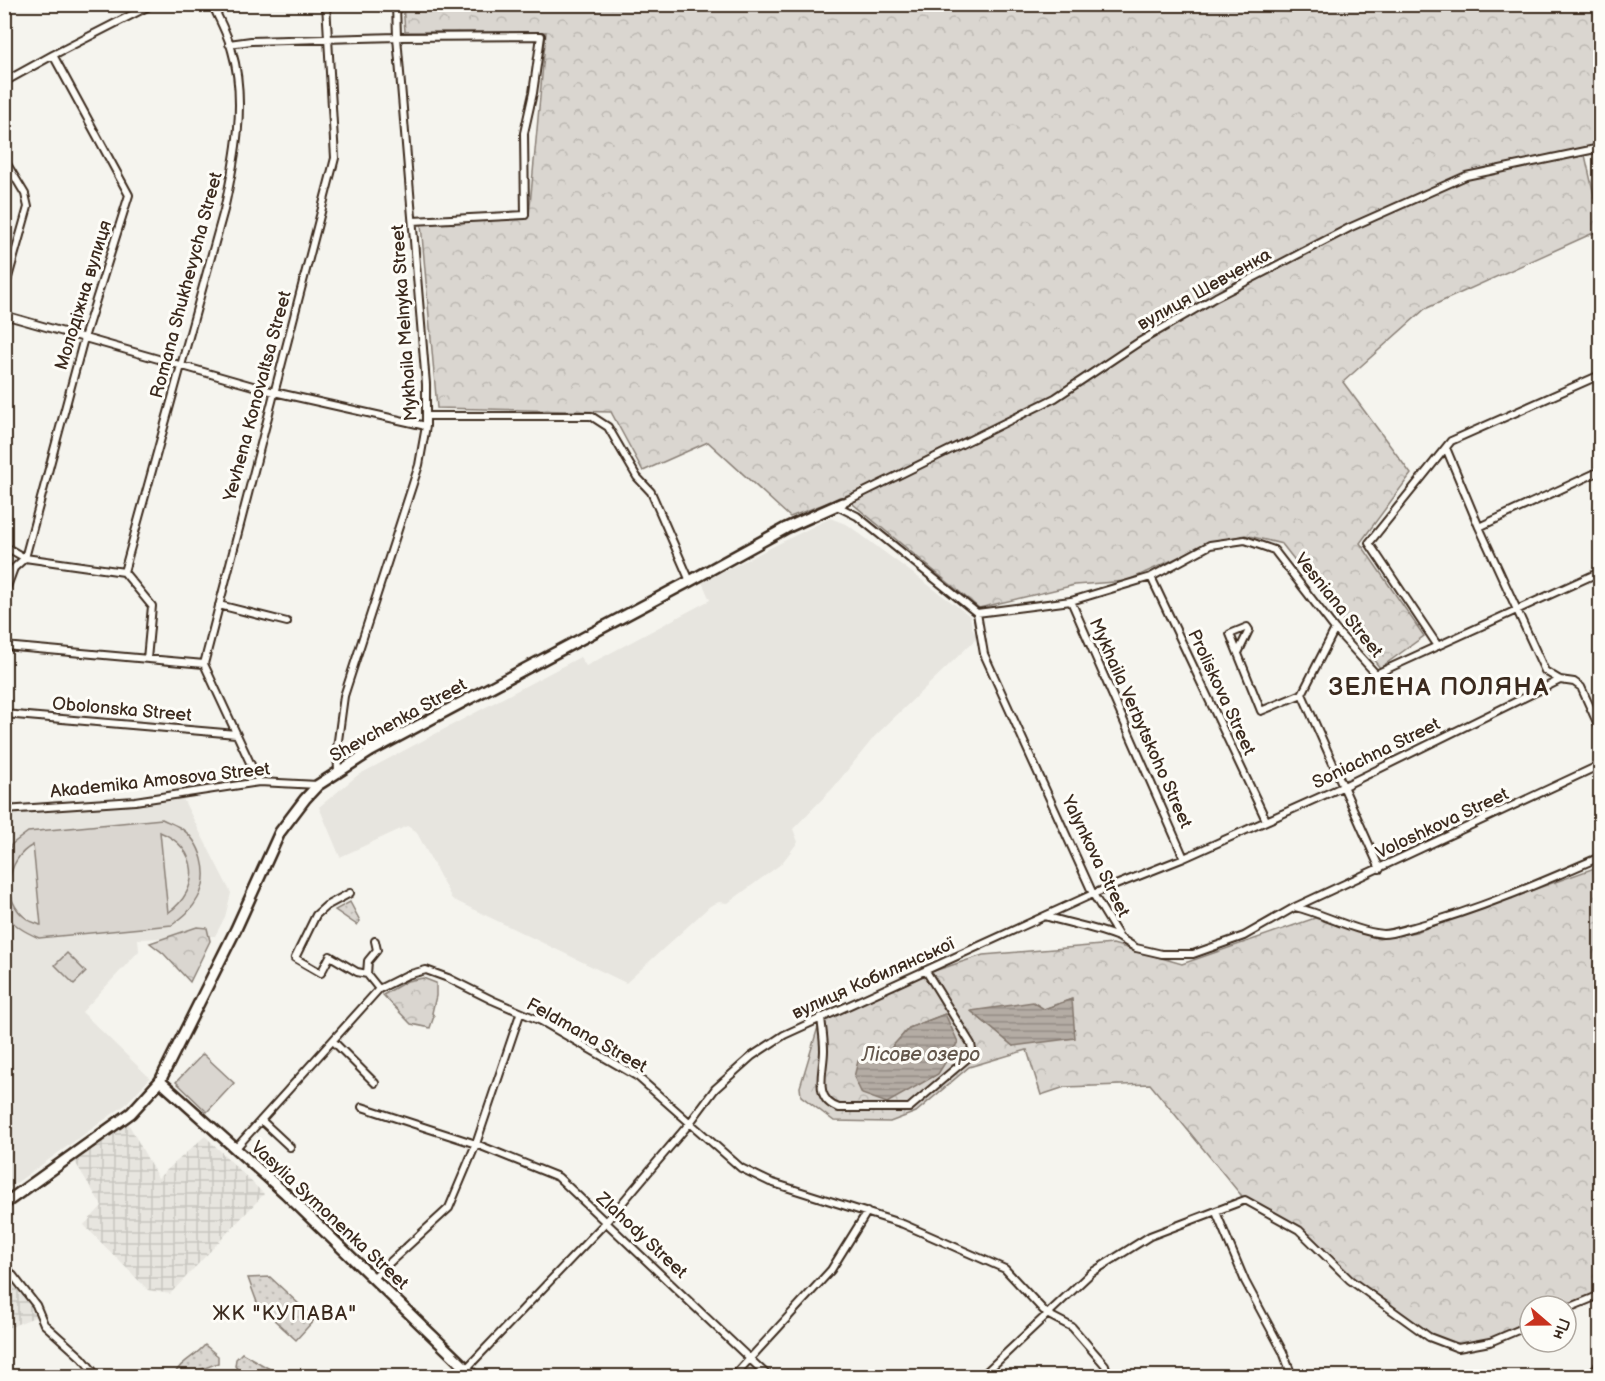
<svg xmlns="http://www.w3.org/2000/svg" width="1605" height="1381" font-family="'Balsamiq Sans',sans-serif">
<defs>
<pattern id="industrial-grid" width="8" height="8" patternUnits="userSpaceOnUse" patternTransform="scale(1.5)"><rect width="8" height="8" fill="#e7e5df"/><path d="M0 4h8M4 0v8" fill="none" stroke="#c7c5bf"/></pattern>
<pattern id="green-dots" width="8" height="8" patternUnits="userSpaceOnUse" patternTransform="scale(1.5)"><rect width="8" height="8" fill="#dad6d0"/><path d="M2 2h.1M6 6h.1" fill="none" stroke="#bcb8b2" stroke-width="1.8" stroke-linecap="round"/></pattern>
<pattern id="forest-crowns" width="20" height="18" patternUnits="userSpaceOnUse" patternTransform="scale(1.5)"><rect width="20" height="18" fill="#dad6d0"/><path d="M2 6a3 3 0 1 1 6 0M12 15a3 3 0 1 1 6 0" fill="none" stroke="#bcb8b2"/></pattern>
<pattern id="water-rules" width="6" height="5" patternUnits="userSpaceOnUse" patternTransform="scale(1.5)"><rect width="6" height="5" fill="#b4aca4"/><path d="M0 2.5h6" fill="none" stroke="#948c85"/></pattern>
</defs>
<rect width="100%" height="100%" fill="#f5f4ee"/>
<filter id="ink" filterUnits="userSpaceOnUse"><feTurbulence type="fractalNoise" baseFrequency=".0167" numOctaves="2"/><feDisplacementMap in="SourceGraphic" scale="12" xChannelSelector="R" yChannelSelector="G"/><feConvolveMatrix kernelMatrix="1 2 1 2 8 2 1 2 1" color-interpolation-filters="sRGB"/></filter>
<g filter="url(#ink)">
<path fill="#e7e5df" d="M830 518 848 525 970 616 972 627 977 638 875 736 833 788 793 829 798 842 781 864 728 903 719 902 710 906 626 983 452 899 416 831 407 826 340 857 319 807 358 775 580 657 586 666 710 600 702 582Z
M182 797 231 893 225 917 215 936 138 939 139 951 82 1012 150 1078 125 1105 5 1191V810Z"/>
<path fill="url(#industrial-grid)" d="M128 1123 158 1178 205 1136 264 1194 170 1294 148 1290 84 1225 102 1206 75 1162Z
M5 1273 32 1308 35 1317 5 1329Z"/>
<path fill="url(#green-dots)" stroke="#8a8077" stroke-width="1.5" d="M350 902 360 921 357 925 335 910Z
M270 1277 315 1319 296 1340 258 1305 248 1278Z
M205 1345 218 1356V1363L184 1376H174C179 1362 195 1357 205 1345Z
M242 1353 270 1369 267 1375C254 1379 242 1377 235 1366L236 1359Z"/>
<path fill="url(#forest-crowns)" stroke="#8a8077" stroke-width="1.5" fill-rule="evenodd" d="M403 5H1600V153L1585 155 1600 222V230L1425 309 1343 382 1411 474 1360 543 1424 636 1380 668 1282 544 1245 535 1211 542 1127 581 1075 585 979 608 853 504 850 494 790 517 708 442 643 471 611 412 437 408 421 224 529 216 546 32H405Z
M1600 866V1295L1566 1306H1530V1325L1490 1342 1458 1348 1429 1337 1350 1280 1299 1230 1245 1200 1150 1084 1065 1087 1041 1095 1027 1050 969 1067 916 1112 890 1122 834 1121 801 1096 800 1087 821 1017 888 986 983 955 1113 944 1182 964 1315 918 1379 939 1416 932ZM1072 999 1013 1046 972 1012 1044 1009ZM945 1014 879 1062 909 1028Z
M197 927 207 928 210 941 190 982 164 954 150 943Z
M423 978 436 983V996L432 1013 434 1016 430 1028 411 1024 383 995 407 981Z"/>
<path fill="#dad6d0" stroke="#8a8077" stroke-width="1.5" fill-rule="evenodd" d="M162 819C168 822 174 824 179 827 202 841 211 875 198 898 192 910 183 917 172 925L39 938C25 932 12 925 4 911L5 856 12 844 28 832ZM160 832C199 848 202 889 168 913ZM33 845 41 925H40C36 923 31 922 27 919 0 900 6 859 33 845Z
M67 953 86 972 74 984 55 965Z
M203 1054 234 1083 207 1112 176 1082Z"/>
<path fill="url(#water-rules)" stroke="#84786e" stroke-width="1.5" d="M1072 999 1075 1038 1013 1046 971 1011 1033 1002 1044 1009Z
M945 1014 958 1042 938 1074 887 1103 862 1094 854 1077 858 1061 875 1056 879 1061 909 1028Z"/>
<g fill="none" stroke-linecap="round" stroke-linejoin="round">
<defs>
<path id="street" d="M229 44 251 41 397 37 541 36 533 93 524 133 525 215 413 221
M4 82 53 55 153 4
M4 159 25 194 28 207 4 292
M4 315 274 392 426 426
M427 416H591L608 427 637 477 651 492 690 581
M1446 448 1479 527 1545 671 1560 680 1574 682 1581 687 1600 729
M842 503 1055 398 1139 342 1216 297 1351 227 1466 176 1600 148
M837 506 857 516 977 613
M1479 527 1600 471
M4 546 25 558 124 572 152 606 147 659
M124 572 224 210C235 160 247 102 232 51 228 35 219 19 212 4
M1151 577 1266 820
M4 595 14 568 25 558 84 338 129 195 53 55
M1071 601 1184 858
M219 605 287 622
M977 613 984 654 1093 894 1120 938 1136 948 1162 954H1193L1244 936 1295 907C1325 914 1353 931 1383 934 1393 934 1405 929 1414 927 1478 910 1540 883 1600 857
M977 613 1071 601 1151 577 1210 545 1245 540 1274 550 1335 629 1376 674 1600 572
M1335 629 1302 694 1380 869
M4 646 204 664
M1438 646 1369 543 1451 441 1600 375
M1238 653 1249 630 1247 627 1230 634 1261 711 1302 694
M4 714 236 734
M338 771 337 748 344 696 419 465 426 426V384L397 37 396 4
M259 782 204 664 335 158 326 4
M4 810 135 801 259 782 318 785
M350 893 326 906 316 915 295 958 321 973 330 956 357 972 367 974
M1295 907 1600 765
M1045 916C1070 924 1094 927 1118 937
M375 941 377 950 368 961 367 974 379 989
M821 1017C822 1028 824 1039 824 1050 824 1072 812 1099 839 1108H909L969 1057 972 1050 971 1044 926 971
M333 1041 375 1083
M362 1107 476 1144 558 1177 768 1376
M261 1120 290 1147
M235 1149 379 989 407 975 426 970 448 978 492 1000 541 1021 638 1077 741 1168 770 1182 903 1224 1005 1269 1047 1314 1072 1327 1105 1365 1108 1376
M1216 1212 1245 1281 1283 1352 1292 1376
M4 1264 36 1305 44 1324 82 1358 97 1376
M374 1277 449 1208 476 1144 520 1014
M1566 1309 1600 1295
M466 1369 606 1222 689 1124 715 1089 752 1056 784 1035 1093 894 1184 858 1342 787 1560 680
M734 1376 831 1270 867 1212
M982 1376 1091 1273 1150 1236 1245 1200 1299 1230 1350 1280 1429 1337 1458 1348 1490 1342 1530 1325
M1588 1376 1600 1364"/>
<path id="secondary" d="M160 1081 285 1193 474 1376
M4 1204 131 1113 160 1081 236 929 280 832 305 799 318 785 371 751 690 581 786 528 842 503"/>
</defs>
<use href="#street" stroke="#3b2a1e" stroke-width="10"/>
<use href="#secondary" stroke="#3b2a1e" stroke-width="14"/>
<use href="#street" stroke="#fdfcf7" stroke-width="6"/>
<use href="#secondary" stroke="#fdfcf7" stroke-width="9"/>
</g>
</g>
<g text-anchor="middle" stroke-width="6" stroke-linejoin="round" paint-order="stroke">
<g font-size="18" fill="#3b2a1e" stroke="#fdfcf7">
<text transform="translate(186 285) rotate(-75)" y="6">Romana Shukhevycha Street</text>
<text transform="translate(1204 289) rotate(-29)" y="6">вулиця Шевченка</text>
<text transform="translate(83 295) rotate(-73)" y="6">Молодіжна вулиця</text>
<text transform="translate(404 323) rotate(-94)" y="6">Mykhaila Melnyka Street</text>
<text transform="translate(257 396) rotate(-75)" y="6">Yevhena Konovaltsa Street</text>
<text transform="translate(1339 605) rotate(51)" y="6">Vesniana Street</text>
<text transform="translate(1222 692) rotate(65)" y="6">Proliskova Street</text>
<text transform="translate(122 709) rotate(5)" y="6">Obolonska Street</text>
<text transform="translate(398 720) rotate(-29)" y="6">Shevchenka Street</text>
<text transform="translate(1141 723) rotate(66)" y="6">Mykhaila Verbytskoho Street</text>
<text transform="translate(1376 753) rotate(-26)" y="6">Soniachna Street</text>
<text transform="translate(160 780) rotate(-6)" y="6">Akademika Amosova Street</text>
<text transform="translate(1442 823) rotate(-25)" y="6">Voloshkova Street</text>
<text transform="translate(1096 856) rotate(64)" y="6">Yalynkova Street</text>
<text transform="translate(873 978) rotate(-24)" y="6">вулиця Кобилянської</text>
<text transform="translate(587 1035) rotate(29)" y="6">Feldmana Street</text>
<text transform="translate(330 1215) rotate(43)" y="6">Vasylia Symonenka Street</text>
<text transform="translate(642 1235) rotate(43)" y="6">Zlahody Street</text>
</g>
<g font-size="20" font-style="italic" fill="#65584d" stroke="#fdfcf7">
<text x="921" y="1061">Лісове озеро</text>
</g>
<g font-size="20" letter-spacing="1.5" fill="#3b2a1e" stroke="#fdfcf7">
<text x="285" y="1320">ЖК "КУПАВА"</text>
</g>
<g font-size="24" font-weight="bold" letter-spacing="1.5" fill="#3b2a1e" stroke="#fdfcf7">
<text x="1439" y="695">ЗЕЛЕНА ПОЛЯНА</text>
</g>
</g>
<rect width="1605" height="1381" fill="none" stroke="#fdfcf7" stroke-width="24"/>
<rect x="12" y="12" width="1581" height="1357" fill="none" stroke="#3b2a1e" stroke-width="2" filter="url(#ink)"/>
<g transform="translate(1548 1324) rotate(110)"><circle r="28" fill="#fdfcf7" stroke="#afa8a0" stroke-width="1.5"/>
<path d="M0-4.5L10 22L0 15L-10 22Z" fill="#c8321e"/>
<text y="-9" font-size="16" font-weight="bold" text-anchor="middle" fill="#3b2a1e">Пн</text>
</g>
</svg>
